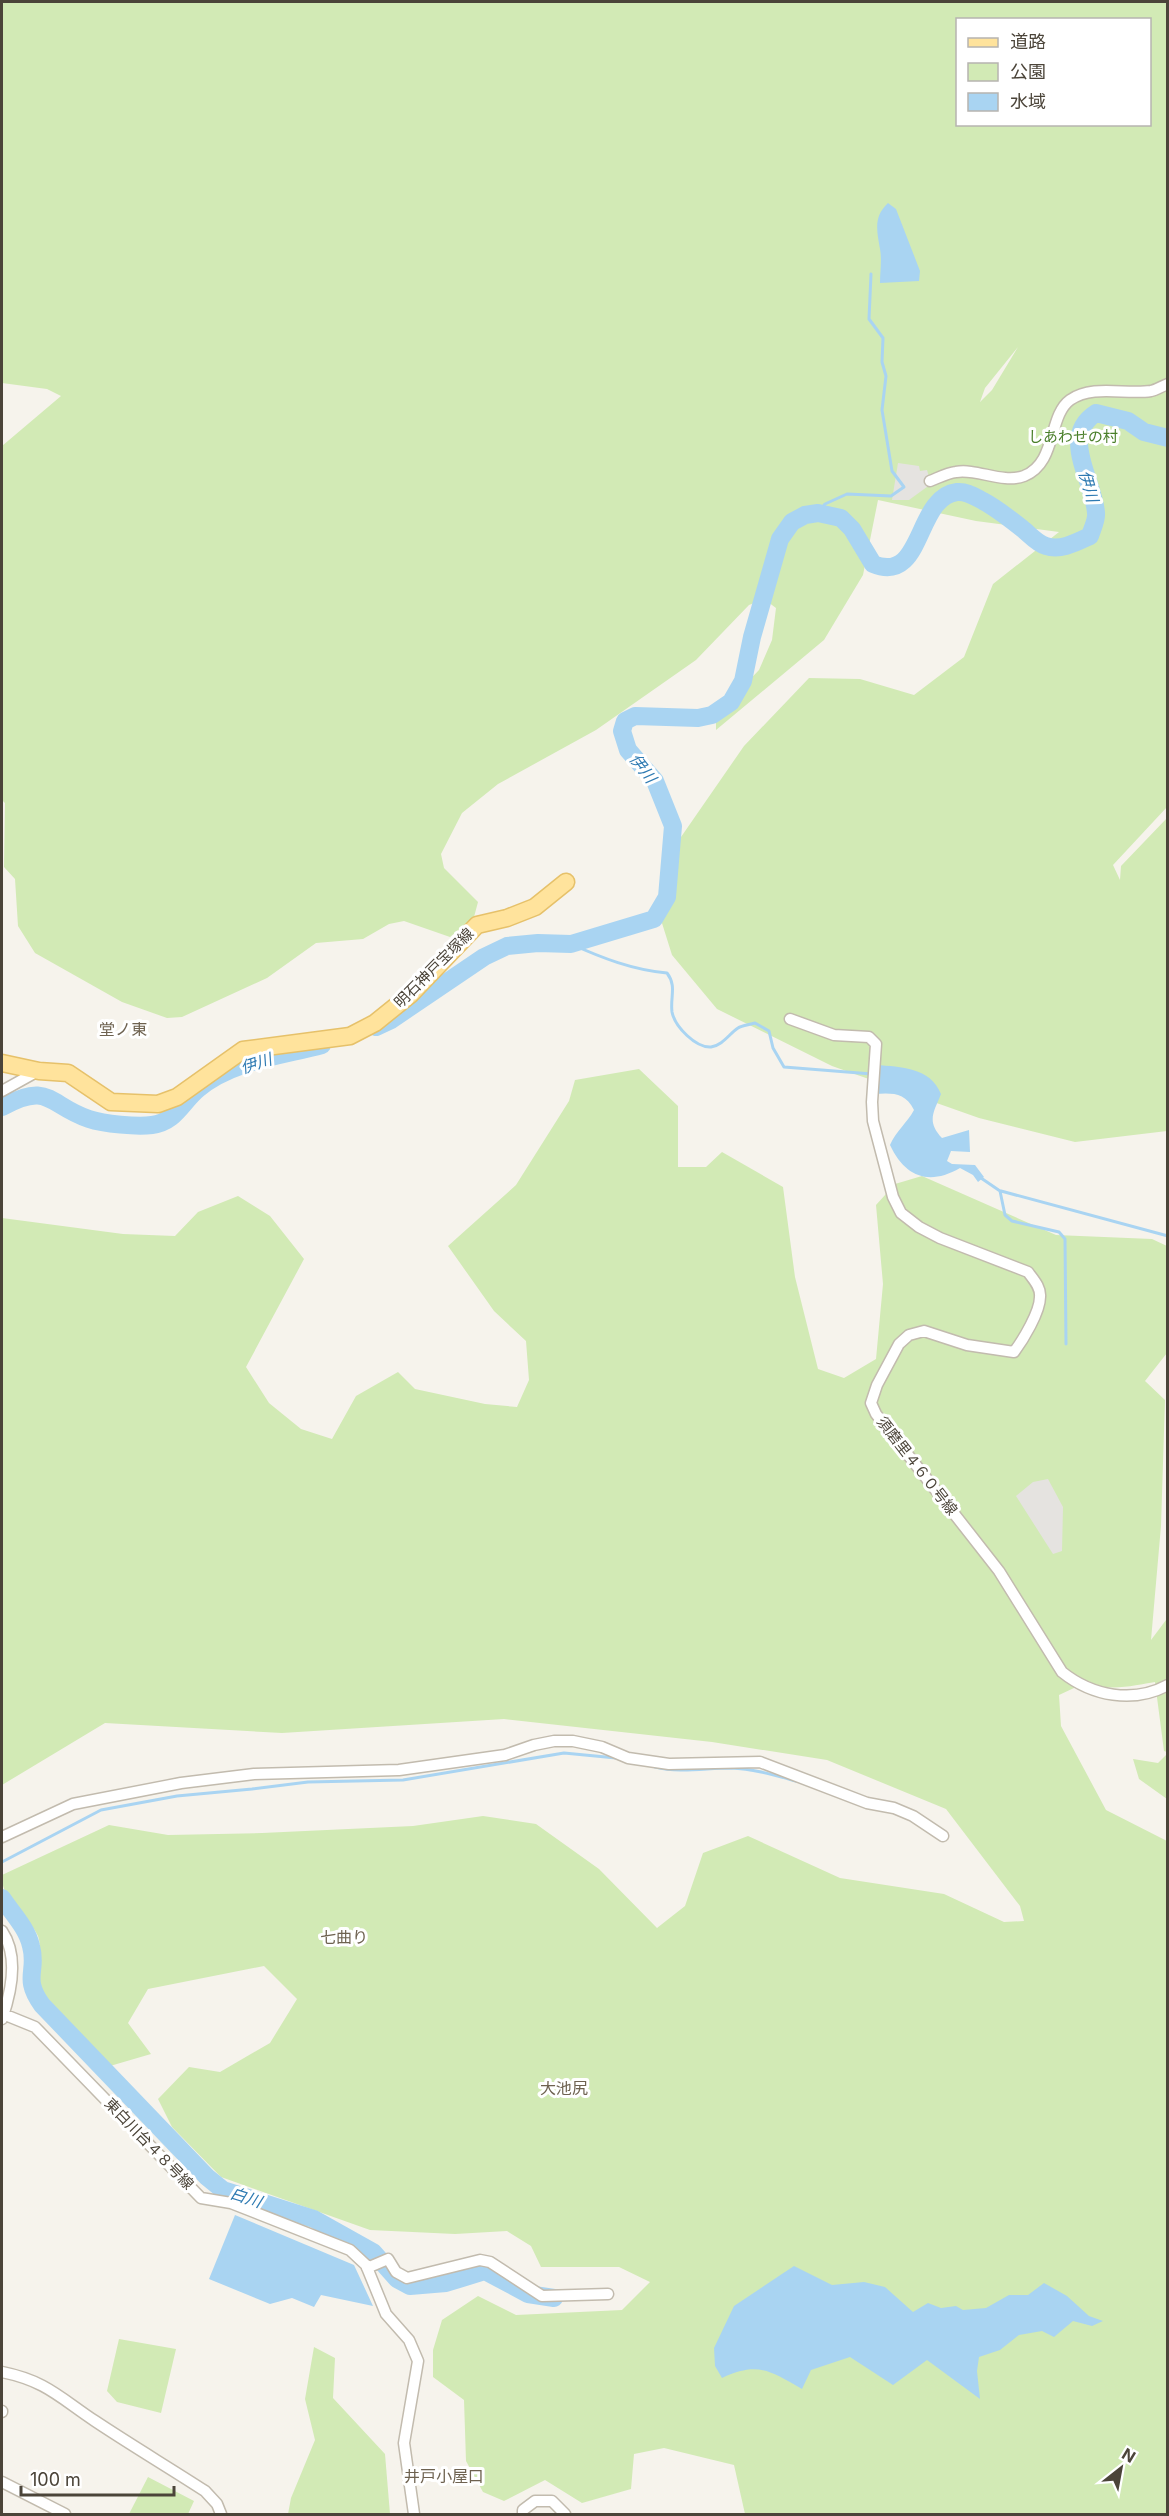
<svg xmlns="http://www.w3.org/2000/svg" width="1169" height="2516" font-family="Inter,'Noto Sans JP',sans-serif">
<rect width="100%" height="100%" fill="#f6f3ec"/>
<path fill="#d2eab5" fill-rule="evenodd" d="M2 2H1167V807L1113 865 1120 880 1121 866 1167 818V1131L1075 1142 979 1118 832 1066 717 1009 672 955 656 904 672 850 744 746 809 678 860 679 914 695 964 657 993 584 1059 532 976 521 878 500 863 575 824 640 716 730V715L759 670 772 640 776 608 764 599 749 605 696 660 596 730 498 784 462 813 441 854 444 868 478 902 474 917 450 937 404 921 389 924 363 939 316 943 267 978 182 1017 167 1018 122 1002 35 953 18 926 15 879 4 867 5 803 2 800V446L61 396 47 389 2 383ZM958 20H1150V124H958ZM1018 347 992 390 980 402 985 388Z
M639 1069 678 1106V1167H706L722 1152 783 1187 795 1277 818 1369 844 1378 876 1359 883 1284 876 1205 895 1184 922 1176 1056 1235 1152 1239 1167 1246V1353L1145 1381 1165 1400 1161 1526 1151 1640 1166 1620 1167 1451V1752L1164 1751 1155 1682C1137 1685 1104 1693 1089 1681L1059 1695 1061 1726 1106 1810 1167 1841V2514H745L734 2465 664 2448 634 2454 631 2489 582 2503 545 2480 504 2501 483 2492 466 2461 464 2400 433 2377V2350L442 2320 478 2296 516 2315 622 2310 650 2282 619 2267H541L531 2246 507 2231 455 2234 370 2230 221 2177 172 2127 158 2099 189 2067 220 2072 270 2043 297 1999 264 1966 148 1989 128 2023 151 2054 110 2066 39 1989C39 1977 42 1946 38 1936 28 1914 1 1902 2 1875L109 1825 168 1835 262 1833 413 1826 483 1816 536 1824 599 1869 657 1928 685 1906 703 1853 748 1836 840 1878 944 1894 1004 1922 1024 1921 1020 1906 946 1809 827 1760 712 1742 504 1719 282 1733 105 1723 2 1785V1218L123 1234 175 1236 198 1212 238 1196 270 1216 304 1259 246 1367 269 1403 301 1429 332 1439 356 1396 398 1372 415 1389 485 1404 517 1407 529 1380 526 1341 494 1311 448 1246 516 1185 569 1101 575 1080Z
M1167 1754V1799L1139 1779 1133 1759 1158 1763Z
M119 2339 176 2349 161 2413 117 2402 107 2391Z
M314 2347 335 2358 333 2398 385 2454 390 2514H288L291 2498 315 2440 305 2399Z
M148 2477 194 2501 188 2514H129Z"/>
<path fill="#e5e3e0" d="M898 463 919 466 920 471 927 470 931 484 909 500H892Z
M1048 1479 1063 1507 1062 1551 1053 1554 1016 1496 1033 1482Z"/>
<path fill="#a9d4f2" d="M888 203 896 209 920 271 919 281 880 283C880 272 882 260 880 249 877 231 873 217 888 203Z
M876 1065C901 1067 930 1067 941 1094 934 1112 926 1121 942 1138L969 1130 970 1152 951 1151 947 1161 952 1164 975 1165 984 1177 978 1182 973 1175 960 1168C929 1186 905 1177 890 1145 896 1131 907 1123 914 1110 905 1092 892 1093 874 1094Z
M235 2215 354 2265 373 2306 321 2295 314 2307 292 2298 270 2304 209 2279Z
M794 2266 832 2285 864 2282 885 2287 913 2312 928 2303 941 2308 956 2306 963 2310 986 2308 1009 2295H1028L1044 2283 1067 2296 1089 2316 1103 2321 1092 2326 1073 2321 1054 2337 1042 2331 1019 2335 1000 2350 979 2357 977 2371 980 2399 927 2360 893 2385 850 2357 811 2370 802 2389C770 2371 758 2361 722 2378L715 2366 714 2348 734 2306Z"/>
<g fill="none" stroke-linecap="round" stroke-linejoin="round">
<path stroke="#a9d4f2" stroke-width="3" d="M818 513 825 504 847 494 891 496 904 487 892 471 882 410 886 376 882 362 883 338 869 319 871 274
M571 944C602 958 633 970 667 973 677 986 670 997 672 1012 675 1027 696 1048 711 1047 723 1045 729 1034 738 1028 742 1025 749 1025 755 1023L769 1031 773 1048 784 1067 872 1074
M981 1178 1000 1191 1005 1215 1012 1221 1059 1232 1065 1239 1066 1344
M1001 1191 1168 1236
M655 1767C680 1773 705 1768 731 1768 754 1769 774 1775 796 1781
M2 1862 101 1810 177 1796 252 1789 308 1782 403 1780 564 1753 616 1758"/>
<path stroke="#a9d4f2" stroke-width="18" d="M376 1027 391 1020 484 957 507 946 538 943 571 944 654 919 667 897 673 826 655 781 628 750 622 731 625 721 635 716 698 718 712 715 731 702 743 681 752 637 780 539 792 522 805 515 818 513 841 518 852 529 873 564C924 585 915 497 957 492 967 491 975 497 983 501 998 509 1010 519 1024 530 1030 535 1038 544 1046 546 1061 551 1077 542 1090 536 1092 529 1097 520 1096 513 1094 480 1059 437 1096 413L1128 421 1144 432 1168 438
M2 1107C50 1081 48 1105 89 1119 104 1124 137 1127 152 1125 176 1122 182 1102 198 1089 231 1061 281 1056 322 1045
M2 1898C12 1913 27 1928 31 1946 38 1972 22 1977 42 2005L207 2177 223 2190 314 2219 373 2252 397 2279 410 2286 446 2283 485 2271 528 2294 554 2298"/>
<defs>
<path id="minor" d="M930 481C938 478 947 473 956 472 977 468 1002 484 1024 476 1057 463 1048 416 1070 400 1093 384 1125 395 1151 391 1156 390 1162 386 1168 384
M790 1019 834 1035 869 1037 876 1044 872 1102 873 1121 893 1197 901 1213 919 1227 940 1238 1028 1272C1033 1279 1041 1287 1040 1297 1040 1312 1023 1340 1014 1352L967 1345 924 1331 909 1335 899 1344 877 1385 871 1403 876 1414 999 1571 1062 1672C1092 1696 1133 1704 1168 1685
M2 1091 38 1071
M2 1837 73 1804 181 1783 254 1774 399 1770 505 1755 534 1745 554 1741H573L602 1747 628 1758 669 1764 760 1762 867 1803 894 1808 913 1816 943 1836
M2 1931C19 1956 11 1993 2 2019
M3 2014 35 2027 201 2198 231 2203 350 2250 366 2265 386 2314 409 2340 418 2361 404 2443 414 2514
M367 2268 388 2259 396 2272 407 2278 480 2260 490 2262 542 2296 608 2294
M2 2372C46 2381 59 2397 95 2421 131 2445 168 2467 205 2491L217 2504 221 2514
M2 2411V2412
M2 2482 65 2514
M523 2514V2510L535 2501H552L565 2514"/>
<path id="primary" d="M2 1063 39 1071 68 1073 111 1102 158 1104 177 1097 243 1050 350 1036 375 1023 411 994 477 925 507 918 535 907 566 882"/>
</defs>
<use href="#minor" stroke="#c2bbae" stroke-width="13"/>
<use href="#primary" stroke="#e6c16a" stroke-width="19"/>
<use href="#minor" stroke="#fff" stroke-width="10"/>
<use href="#primary" stroke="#ffe39c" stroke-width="16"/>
</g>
<g text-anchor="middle" stroke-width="6" stroke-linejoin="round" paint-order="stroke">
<g font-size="15" fill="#4a7f2a" stroke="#fff">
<text x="1073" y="442">しあわせの村</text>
</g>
<g font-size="15" fill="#4b4439" stroke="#fff">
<text transform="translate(434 968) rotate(-45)" y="5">明石神戸宝塚線</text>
<text transform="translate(917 1466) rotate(52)" y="5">須磨里４６０号線</text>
<text transform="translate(149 2144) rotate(46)" y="5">東白川台４８号線</text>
</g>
<g font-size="16" font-style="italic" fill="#2e7ab2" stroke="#fff">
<text transform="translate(1089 486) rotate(74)" y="6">伊川</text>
<text transform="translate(643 768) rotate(52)" y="6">伊川</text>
<text transform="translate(256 1063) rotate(-18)" y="6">伊川</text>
<text transform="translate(246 2197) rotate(18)" y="6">白川</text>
</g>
<g font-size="16" fill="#6e6250" stroke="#fff">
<text x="123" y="1035">堂ノ東</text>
<text x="344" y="1943">七曲り</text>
<text x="564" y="2094">大池尻</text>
<text x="444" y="2482">井戸小屋口</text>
</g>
</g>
<rect width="1169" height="2516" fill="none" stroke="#4b4439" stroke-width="6"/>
<rect x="956" y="18" width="195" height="108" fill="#ffffff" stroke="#b7b4b0" stroke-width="1.5"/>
<rect x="968" y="38" width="30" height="9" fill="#ffe39c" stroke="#b7b4b0" stroke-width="1.5"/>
<text x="1010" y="48" font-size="18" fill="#4b4439">道路</text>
<rect x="968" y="63" width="30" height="18" fill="#d2eab5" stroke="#b7b4b0" stroke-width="1.5"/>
<text x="1010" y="78" font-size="18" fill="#4b4439">公園</text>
<rect x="968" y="93" width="30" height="18" fill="#a9d4f2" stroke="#b7b4b0" stroke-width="1.5"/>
<text x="1010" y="108" font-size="18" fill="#4b4439">水域</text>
<g transform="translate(1121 2468) rotate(31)" stroke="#ffffff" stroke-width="4.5" paint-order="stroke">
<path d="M0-4.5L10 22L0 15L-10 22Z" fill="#4b4439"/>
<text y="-9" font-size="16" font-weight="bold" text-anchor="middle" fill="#4b4439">N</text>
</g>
<path d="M21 2486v9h153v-9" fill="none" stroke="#4b4439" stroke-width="3"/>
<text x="30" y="2486" font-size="18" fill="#4b4439" stroke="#ffffff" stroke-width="4.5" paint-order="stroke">100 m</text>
</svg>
